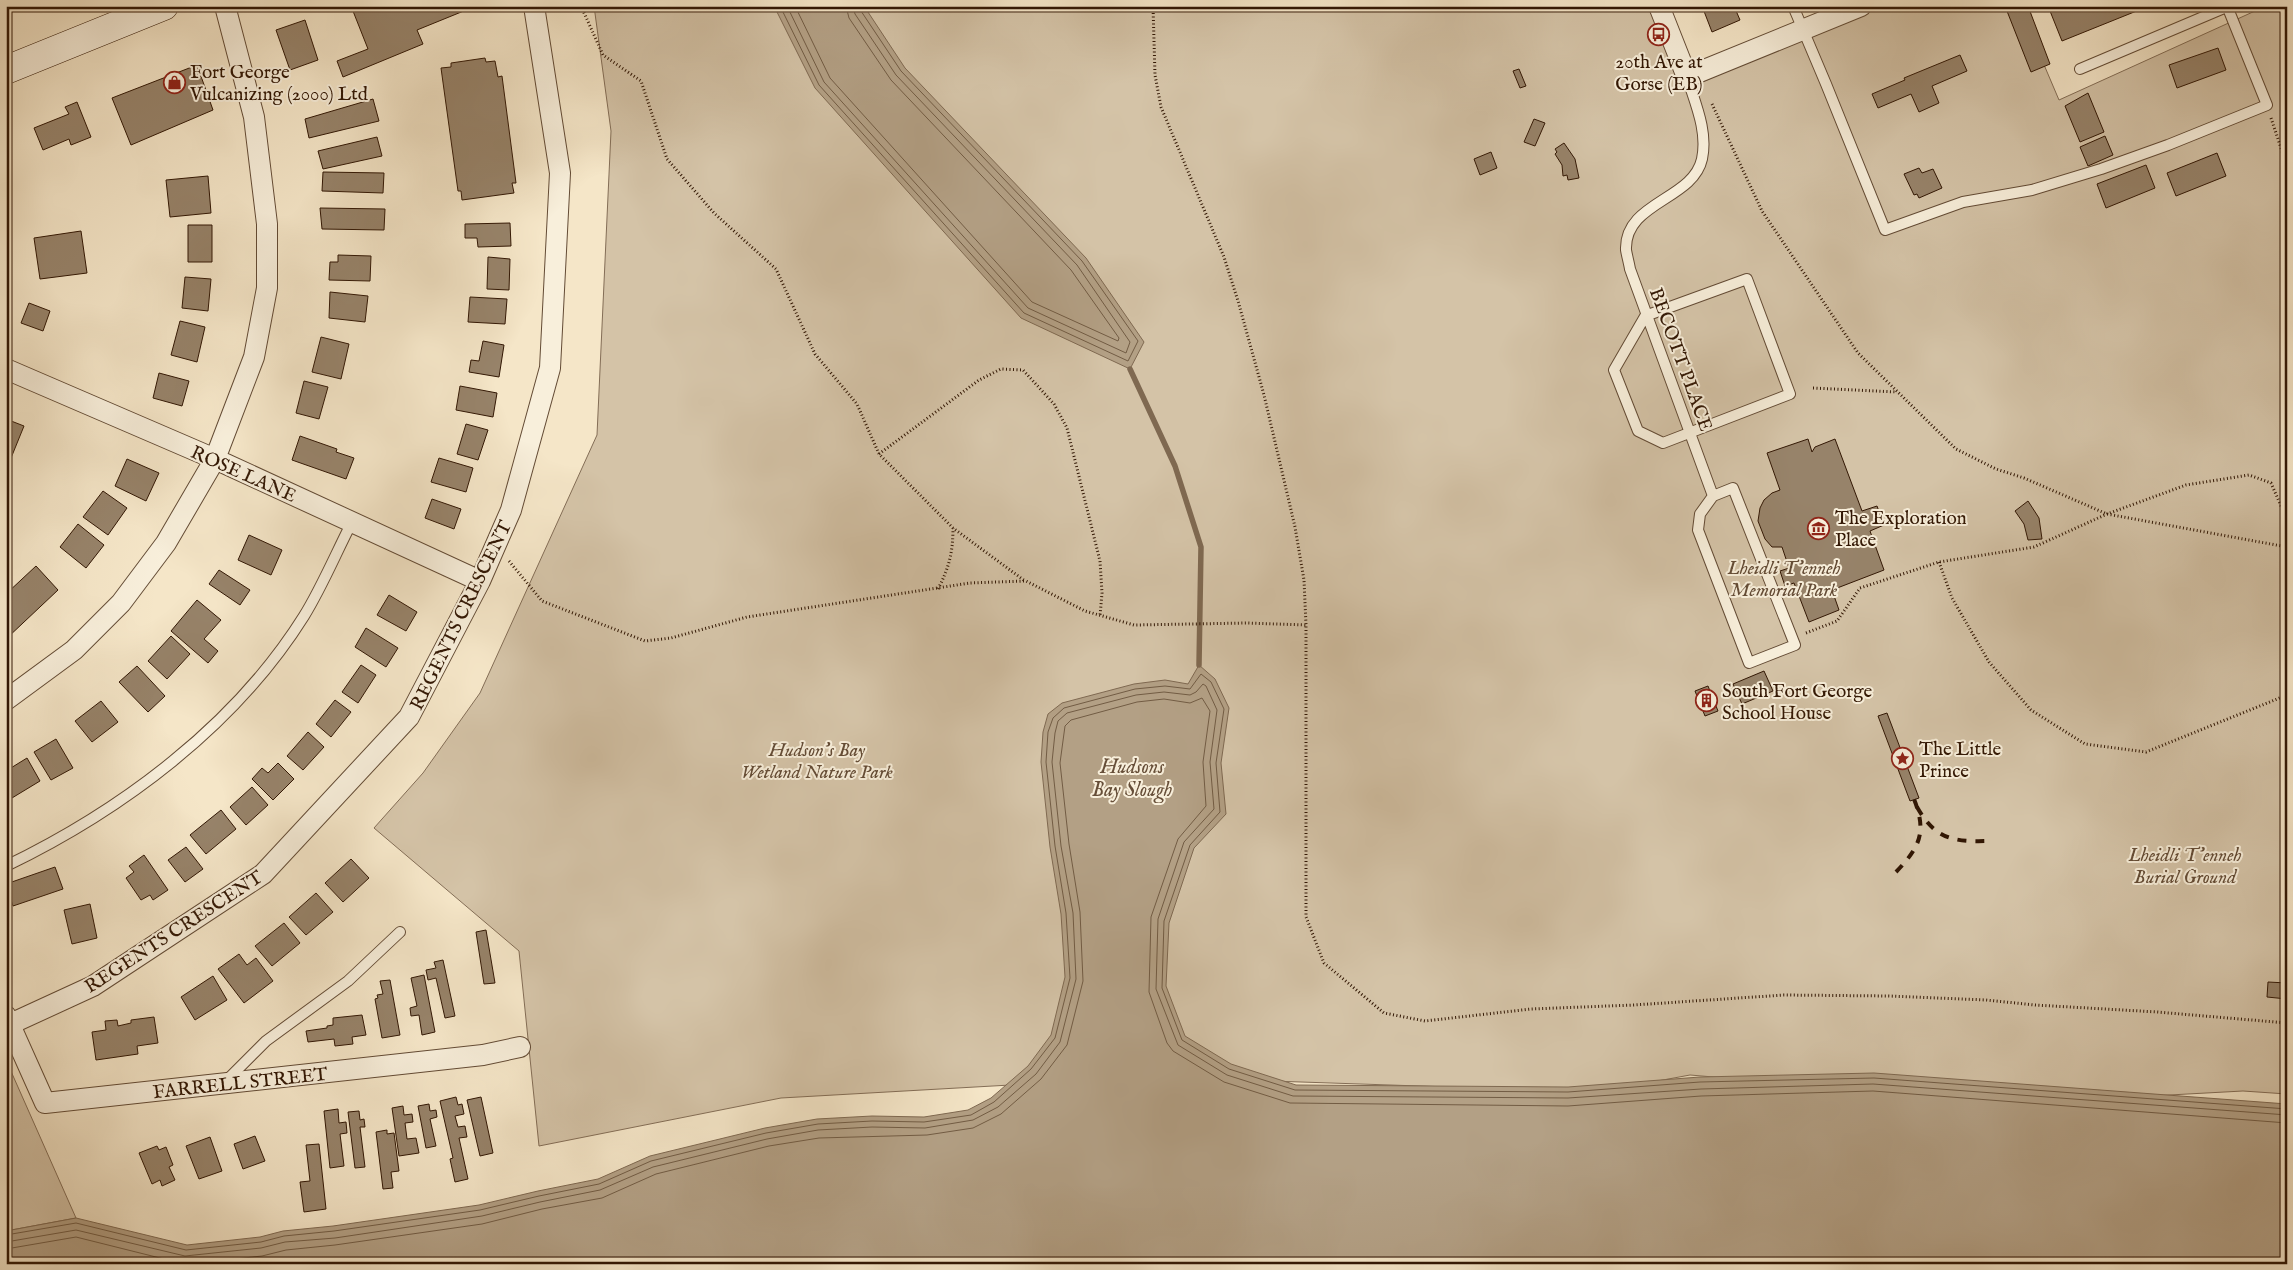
<svg xmlns="http://www.w3.org/2000/svg" width="2293" height="1270" font-family="'IM FELL English',serif">
<rect width="100%" height="100%" fill="#f5e6c8"/>
<filter id="stains"><feTurbulence type="fractalNoise" baseFrequency=".004" numOctaves="4"/><feColorMatrix values="0 0 0 0 .2 0 0 0 0 .09 0 0 0 0 .02 0 0 0 .5 -.17"/></filter>
<radialGradient id="worn" r=".72"><stop offset=".6" stop-color="#630" stop-opacity="0"/><stop offset="1" stop-color="#630" stop-opacity=".3"/></radialGradient>
<path fill="#d4c3a7" stroke="#836d56" d="M594 6H1669L1700 83 1876 6H2019L2059 100 2266 6H2287V1094L2243 1091 2022 1103 1690 1075 1598 1092 1152 1077 781 1098 539 1146 519 951 374 828 423 773 480 693 597 435 611 131Z
M6 1060 76 1218 6 1231Z"/>
<path fill="#b3a085" stroke="#7f6951" d="M774 6H864L905 68 1086 258 1144 342 1130 369 1021 318 815 88Z
M1199 665 1215 679 1229 708 1221 763 1226 814 1194 848 1169 923 1166 986 1185 1036 1231 1064 1296 1085 1568 1087 1700 1077 1874 1073 2287 1104V1264H6V1231L76 1218 187 1245 260 1237 283 1231 333 1226 479 1205 538 1191 598 1179 650 1156 765 1128 817 1119 872 1116 924 1117 968 1110 991 1098 1028 1066 1051 1035 1065 977 1061 914 1050 847 1041 762 1043 732 1048 714 1062 703 1134 684 1165 680 1188 684Z"/>
<g fill="none" stroke-linecap="round" stroke-linejoin="round">
<path stroke="#725c44" stroke-width="1" d="M780 6 819 85 1024 313 1128 361 1138 341 1082 261 901 71 861 11 860 6
M787 6 824 82 1028 308 1126 353 1130 342 1077 265 896 75 855 14 853 6
M795 6 830 78 1032 302 1118 341 1119 338 1071 270 891 80 849 18 846 6
M6 1235 76 1223 186 1250 261 1242 284 1236 334 1231 480 1210 539 1196 599 1184 651 1161 766 1133 818 1124 872 1121 924 1122 971 1115 994 1102 1031 1069 1055 1038 1070 978 1066 913 1055 846 1046 762 1048 732 1053 718 1064 708 1135 689 1165 686 1190 689 1201 674 1211 682 1224 709 1216 763 1220 812 1190 845 1164 921 1162 988 1182 1040 1229 1069 1295 1090 1568 1092 1700 1082 1874 1078 2287 1109
M6 1242 76 1230 185 1256 261 1248 285 1242 335 1238 482 1216 540 1202 600 1190 653 1167 767 1139 818 1130 872 1127 925 1128 973 1120 998 1107 1036 1074 1060 1042 1076 979 1073 913 1061 846 1052 762 1055 733 1058 721 1067 713 1136 695 1164 692 1190 695 1196 692 1203 684 1206 686 1217 710 1210 762 1214 809 1184 842 1158 919 1156 989 1178 1045 1227 1075 1293 1096 1568 1098 1701 1089 1873 1084 2287 1115
M6 1249 76 1237 184 1264
M189 1264 262 1256 286 1250 335 1245 482 1224 542 1209 602 1198 656 1174 769 1146 819 1138 927 1135 973 1128 1001 1114 1041 1079 1067 1045 1083 981 1080 912 1069 844 1060 763 1065 726 1071 720 1137 702 1164 699 1190 703 1202 698 1210 711 1203 762 1206 806 1178 839 1151 917 1149 992 1167 1043 1173 1051 1224 1082 1290 1103 1568 1106 1701 1096 1873 1091 2287 1123"/>
<path stroke="#7f6951" stroke-width="5.5" d="M1130 369 1175 466 1201 547 1199 665"/>
</g>
<path fill="#97836a" stroke="#321704" d="M351 6H476L417 30 423 44 343 77 337 61 368 49Z
M1702 6H1734L1740 20 1712 32Z
M2005 6H2028L2050 64 2031 72Z
M2048 6H2149L2062 41Z
M305 20 318 60 290 70 276 30Z
M2218 48 2226 70 2177 88 2169 65Z
M1960 55 1967 71 1932 86 1939 103 1919 112 1911 94 1878 108 1872 94 1905 80 1904 78Z
M485 58 486 62 495 61 498 77 502 76 516 183H512L514 193 462 200 461 191H458L441 68 451 67V63Z
M197 65 213 110 131 145 112 98Z
M1519 69 1526 86 1520 88 1513 71Z
M2088 93 2104 132 2080 142 2065 106Z
M373 99 379 121 309 138 305 119Z
M77 102 91 137 71 145 69 139 43 150 34 128 69 114 65 107Z
M1534 119 1545 123 1535 146 1524 142Z
M2105 136 2113 155 2088 166 2080 147Z
M377 137 382 156 323 169 318 151Z
M1564 143 1575 159 1579 178 1568 180 1567 175 1563 176 1562 165 1555 154 1557 152 1555 149Z
M1491 152 1497 168 1480 175 1474 159Z
M2217 153 2226 176 2176 196 2167 173Z
M2146 165 2155 188 2106 208 2097 184Z
M1919 168 1922 173 1933 169 1942 188 1919 198 1917 194 1914 195 1904 174Z
M323 172 384 173 383 193 322 191Z
M208 176 211 213 170 217 166 180Z
M320 208 385 209 384 230 322 229Z
M510 223 511 246 478 247 477 238H465V224Z
M188 225H212V262H188Z
M81 231 87 273 40 279 34 238Z
M338 255 371 256 370 281 329 280 330 262H338Z
M488 257 510 259 509 290 487 289Z
M185 277 211 279 208 311 182 308Z
M330 292 368 296 365 322 329 318Z
M470 297 507 299 505 324 468 322Z
M29 303 50 311 43 331 21 323Z
M180 321 205 327 197 362 171 355Z
M321 337 349 344 341 379 312 372Z
M483 341 504 345 499 377 469 372 471 360 479 361Z
M159 373 189 381 182 406 153 398Z
M304 381 328 387 319 419 296 413Z
M460 386 497 393 493 417 456 410Z
M6 419 24 426 11 458 6 456Z
M466 424 488 430 478 460 457 454Z
M300 436 337 449 336 452 354 458 346 479 292 460Z
M1808 439 1812 452 1815 447 1835 439 1862 511 1877 506 1884 525 1870 531 1884 570 1832 590 1839 610 1809 622 1794 583 1785 586 1780 571 1789 568 1782 547H1772L1765 539 1758 521 1760 508 1764 500 1772 493 1780 490 1767 453Z
M439 458 473 468 466 492 431 482Z
M127 459 159 473 146 501 115 486Z
M103 491 127 508 108 535 83 517Z
M432 499 461 509 454 529 425 518Z
M2028 501 2039 518 2042 539 2028 540 2024 524 2015 511Z
M78 524 104 545 86 568 60 547Z
M249 535 282 550 271 575 238 560Z
M36 566 58 590 6 639V594Z
M219 570 250 590 240 605 209 584Z
M389 595 417 612 406 631 377 615Z
M197 600 221 620 204 639 218 651 208 663 171 631Z
M366 628 398 648 386 667 355 647Z
M171 636 190 654 167 679 148 661Z
M361 665 376 675 358 703 342 692Z
M137 666 165 696 148 712 119 682Z
M1764 671 1773 691 1742 704 1733 684Z
M1708 686 1718 711 1705 716 1695 691Z
M335 700 351 712 331 737 316 724Z
M101 701 118 722 92 742 75 721Z
M1887 713 1919 798 1910 801 1878 716Z
M308 732 324 747 303 770 287 756Z
M56 739 73 768 51 780 34 752Z
M27 758 40 781 7 801 6 771Z
M278 763 294 779 273 800 252 779 262 768 268 773Z
M252 787 268 805 246 825 230 807Z
M221 810 236 829 206 854 190 835Z
M186 847 203 869 185 882 168 860Z
M144 855 168 890 153 900 150 895 141 900 126 878 134 872 129 866Z
M351 859 369 878 343 902 325 883Z
M55 867 63 889 13 906 6 884Z
M316 893 333 912 306 935 289 917Z
M90 904 97 938 72 944 64 910Z
M284 923 300 943 272 966 255 946Z
M486 930 495 983 484 984 476 932Z
M239 954 247 965 256 958 273 981 244 1003 218 969Z
M443 960 455 1016 445 1018 436 978 428 980 426 970 436 968 434 962Z
M424 975 435 1032 422 1035 419 1015 411 1016 410 1008 417 1006 411 978Z
M213 976 227 1000 195 1020 181 997Z
M390 980 400 1035 382 1038 375 999 378 998 377 995 383 994 380 981Z
M2268 982 2287 983V999L2267 997Z
M362 1015 366 1035 352 1037 353 1044 335 1046 334 1039 308 1042 306 1031 327 1028V1026L333 1025V1018Z
M154 1017 158 1043 137 1046 138 1054 96 1060 92 1032 106 1030 105 1021 117 1020 118 1026 131 1023V1020Z
M456 1097 458 1105 462 1104 464 1114 455 1116 458 1127 465 1126 467 1137 459 1138 468 1179 455 1182 450 1159 453 1158 440 1101Z
M481 1097 493 1153 480 1156 467 1100Z
M429 1104 430 1111 436 1110 437 1117 430 1119 436 1146 426 1148 418 1106Z
M403 1106 404 1115 412 1114 413 1122 405 1123 407 1139 416 1138 419 1153 399 1156 392 1108Z
M338 1109 339 1123 346 1122 347 1133 340 1134 344 1166 330 1168 324 1111Z
M359 1111 360 1120 364 1119 365 1127H360L365 1167 355 1168 348 1112Z
M387 1130V1134L394 1133 399 1171 391 1172 393 1188 383 1189 376 1132Z
M255 1136 265 1161 243 1169 234 1144Z
M210 1137 222 1171 199 1179 186 1146Z
M319 1144 326 1209 304 1212 300 1182 310 1181 306 1145Z
M157 1146 159 1150 166 1147 173 1165 169 1167 175 1180 162 1186 160 1180 152 1184 139 1153Z"/>
<g fill="none" stroke-linecap="round" stroke-linejoin="round">
<defs>
<path id="service" d="M1793 6 1826 84 1885 230 1963 202 2032 190 2101 169 2168 145 2267 105 2227 6
M2080 69 2229 6
M1687 77C1695 103 1708 131 1702 159 1693 200 1624 202 1626 250 1627 256 1629 263 1630 269L1713 496 1733 488 1795 645 1749 663 1698 530 1700 514 1713 496
M1647 313 1614 370 1638 431 1663 443 1790 394 1747 279 1648 315
M6 866C122 810 235 726 304 616 322 587 336 553 352 522
M226 1081 266 1041 348 981 400 932"/>
<path id="minor" d="M1659 6 1687 77 1861 6
M6 369 215 459 480 581
M6 700 74 650 121 603 166 543 215 459 254 357 267 288V224L254 117 225 6
M6 1016 45 1103 483 1055 520 1047
M6 1026 93 986 263 874 409 717 480 581 511 510 550 368 560 173 534 6"/>
<path id="secondary" d="M6 70 164 6"/>
</defs>
<use href="#service" stroke="#634b35" stroke-width="12"/>
<use href="#minor" stroke="#634b35" stroke-width="22"/>
<use href="#secondary" stroke="#321704" stroke-width="29"/>
<path stroke="#321704" stroke-width="3" stroke-dasharray="1 2.5" stroke-linecap="butt" d="M581 6 603 55 641 81 667 159 714 213 776 269 815 354 857 404 879 454 953 528 1025 581
M1153 6 1155 75 1161 107 1224 257 1238 301 1264 395 1295 527 1304 580 1306 625V917L1324 963 1384 1013 1425 1021 1531 1009 1634 1005 1784 995 1889 996 1986 1000 2035 1005 2157 1012 2287 1023
M1712 104 1762 211 1858 353 1956 449 1996 469 2024 478 2107 514 2287 547
M2271 118 2287 166
M1813 388 1897 392
M879 454 979 380 1001 369 1023 370 1054 404 1067 428 1100 561 1102 593 1100 616
M509 561 542 601 645 641 671 638 747 617 970 583 1026 581 1085 611 1134 625 1247 623 1306 625
M1939 562 1952 598 1989 662 2031 710 2085 744 2146 752 2287 695
M938 589C949 568 953 552 953 528
M1806 633 1837 621 1860 588 1939 562 2034 547 2107 514 2186 485 2249 475 2271 483 2285 515 2287 538"/>
<use href="#service" stroke="#f8efdb" stroke-width="10"/>
<use href="#minor" stroke="#f8efdb" stroke-width="20"/>
<use href="#secondary" stroke="#f8efdb" stroke-width="28"/>
<path stroke="#321704" stroke-width="4" stroke-dasharray="9 9" stroke-linecap="butt" d="M1917 807C1935 839 1953 842 1988 841
M1896 872C1920 847 1927 832 1914 799"/>
</g>
<defs>
<symbol id="bus-ring" viewBox="-11 -11 22 22"><circle r="9.5" fill="#f8efdb" stroke="#8f2418" stroke-width="1.5"/><path d="M-5-6H5V4H4V6H2V4H-2V6H-4V4H-5ZM-3.5-4V0h7V-4ZM-3.5 1.2v1.5H-2V1.2ZM2 1.2v1.5H3.5V1.2Z" fill="#8f2418"/></symbol>
<symbol id="shop-ring" viewBox="-11 -11 22 22"><circle r="9.5" fill="#f8efdb" stroke="#8f2418" stroke-width="1.5"/><path d="M-5-2.5h2.3a2.7 3.5 0 0 1 5.4 0H5L5.5 6h-11ZM-1.5-2.5h3a1.5 2.3 0 0 0-3 0Z" fill="#8f2418"/></symbol>
<symbol id="museum-ring" viewBox="-11 -11 22 22"><circle r="9.5" fill="#f8efdb" stroke="#8f2418" stroke-width="1.5"/><path d="M0-6L6-3V-2H-6V-3ZM-5-1h2V3h-2ZM-1-1h2V3h-2ZM3-1h2V3H3ZM-6 4H6V6H-6Z" fill="#8f2418"/></symbol>
<symbol id="building-ring" viewBox="-11 -11 22 22"><circle r="9.5" fill="#f8efdb" stroke="#8f2418" stroke-width="1.5"/><path d="M-4-6H4V6H1V3H-1V6H-4ZM-2.5-4.3h1.7v1.8h-1.7ZM.8-4.3h1.7v1.8H.8ZM-2.5-1h1.7V.8h-1.7ZM.8-1h1.7V.8H.8Z" fill="#8f2418"/></symbol>
<symbol id="sight-ring" viewBox="-11 -11 22 22"><circle r="9.5" fill="#f8efdb" stroke="#8f2418" stroke-width="1.5"/><path d="M0-6L1.8-2.2L6-1.7L2.9 1.2L3.7 5.4L0 3.3L-3.7 5.4L-2.9 1.2L-6-1.7L-1.8-2.2Z" fill="#8f2418"/></symbol>
</defs>
<g fill-rule="evenodd">
<use href="#bus-ring" x="1646" y="22" width="25" height="25"/>
<use href="#shop-ring" x="162" y="70" width="25" height="25"/>
<use href="#museum-ring" x="1806" y="516" width="25" height="25"/>
<use href="#building-ring" x="1694" y="688" width="25" height="25"/>
<use href="#sight-ring" x="1890" y="746" width="25" height="25"/>
</g>
<g text-anchor="middle" stroke-width="4" stroke-linejoin="round" paint-order="stroke">
<g font-size="19" fill="#321704" stroke="#f8efdb" text-anchor="start">
<text x="1659" y="68" text-anchor="middle">20th Ave at<tspan x="1659" dy="22">Gorse (EB)</tspan></text>
<text x="190" y="78">Fort George<tspan x="190" dy="22">Vulcanizing (2000) Ltd</tspan></text>
<text x="1835" y="524">The Exploration<tspan x="1835" dy="22">Place</tspan></text>
<text x="1722" y="697">South Fort George<tspan x="1722" dy="22">School House</tspan></text>
<text x="1919" y="755">The Little<tspan x="1919" dy="22">Prince</tspan></text>
</g>
<g font-size="19" fill="#321704" stroke="#f8efdb">
<text transform="translate(1682 359) rotate(70)" y="7">BECOTT PLACE</text>
<text transform="translate(244 473) rotate(24)" y="7">ROSE LANE</text>
<text transform="translate(460 615) rotate(-64)" y="7">REGENTS CRESCENT</text>
<text transform="translate(173 931) rotate(-33)" y="7">REGENTS CRESCENT</text>
<text transform="translate(240 1082) rotate(-6)" y="7">FARRELL STREET</text>
</g>
<g font-size="19" font-style="italic" fill="#634b35" stroke="#f8efdb">
<text x="1784" y="574">Lheidli T'enneh<tspan x="1784" dy="22">Memorial Park</tspan></text>
<text x="817" y="756">Hudson's Bay<tspan x="817" dy="22">Wetland Nature Park</tspan></text>
<text x="2185" y="861">Lheidli T'enneh<tspan x="2185" dy="22">Burial Ground</tspan></text>
</g>
<g font-size="20" font-style="italic" fill="#664e38" stroke="#f8efdb">
<text x="1132" y="773">Hudsons<tspan x="1132" dy="23">Bay Slough</tspan></text>
</g>
</g>
<rect width="2293" height="1270" fill="none" stroke="#f5e6c8" stroke-width="25"/>
<rect x="8" y="8" width="2278" height="1255" fill="none" stroke="#321704" stroke-width="2.5"/>
<rect x="12" y="12" width="2268" height="1245" fill="none" stroke="#321704"/>
<rect width="100%" height="100%" filter="url(#stains)"/>
<rect width="100%" height="100%" fill="url(#worn)"/>
</svg>
